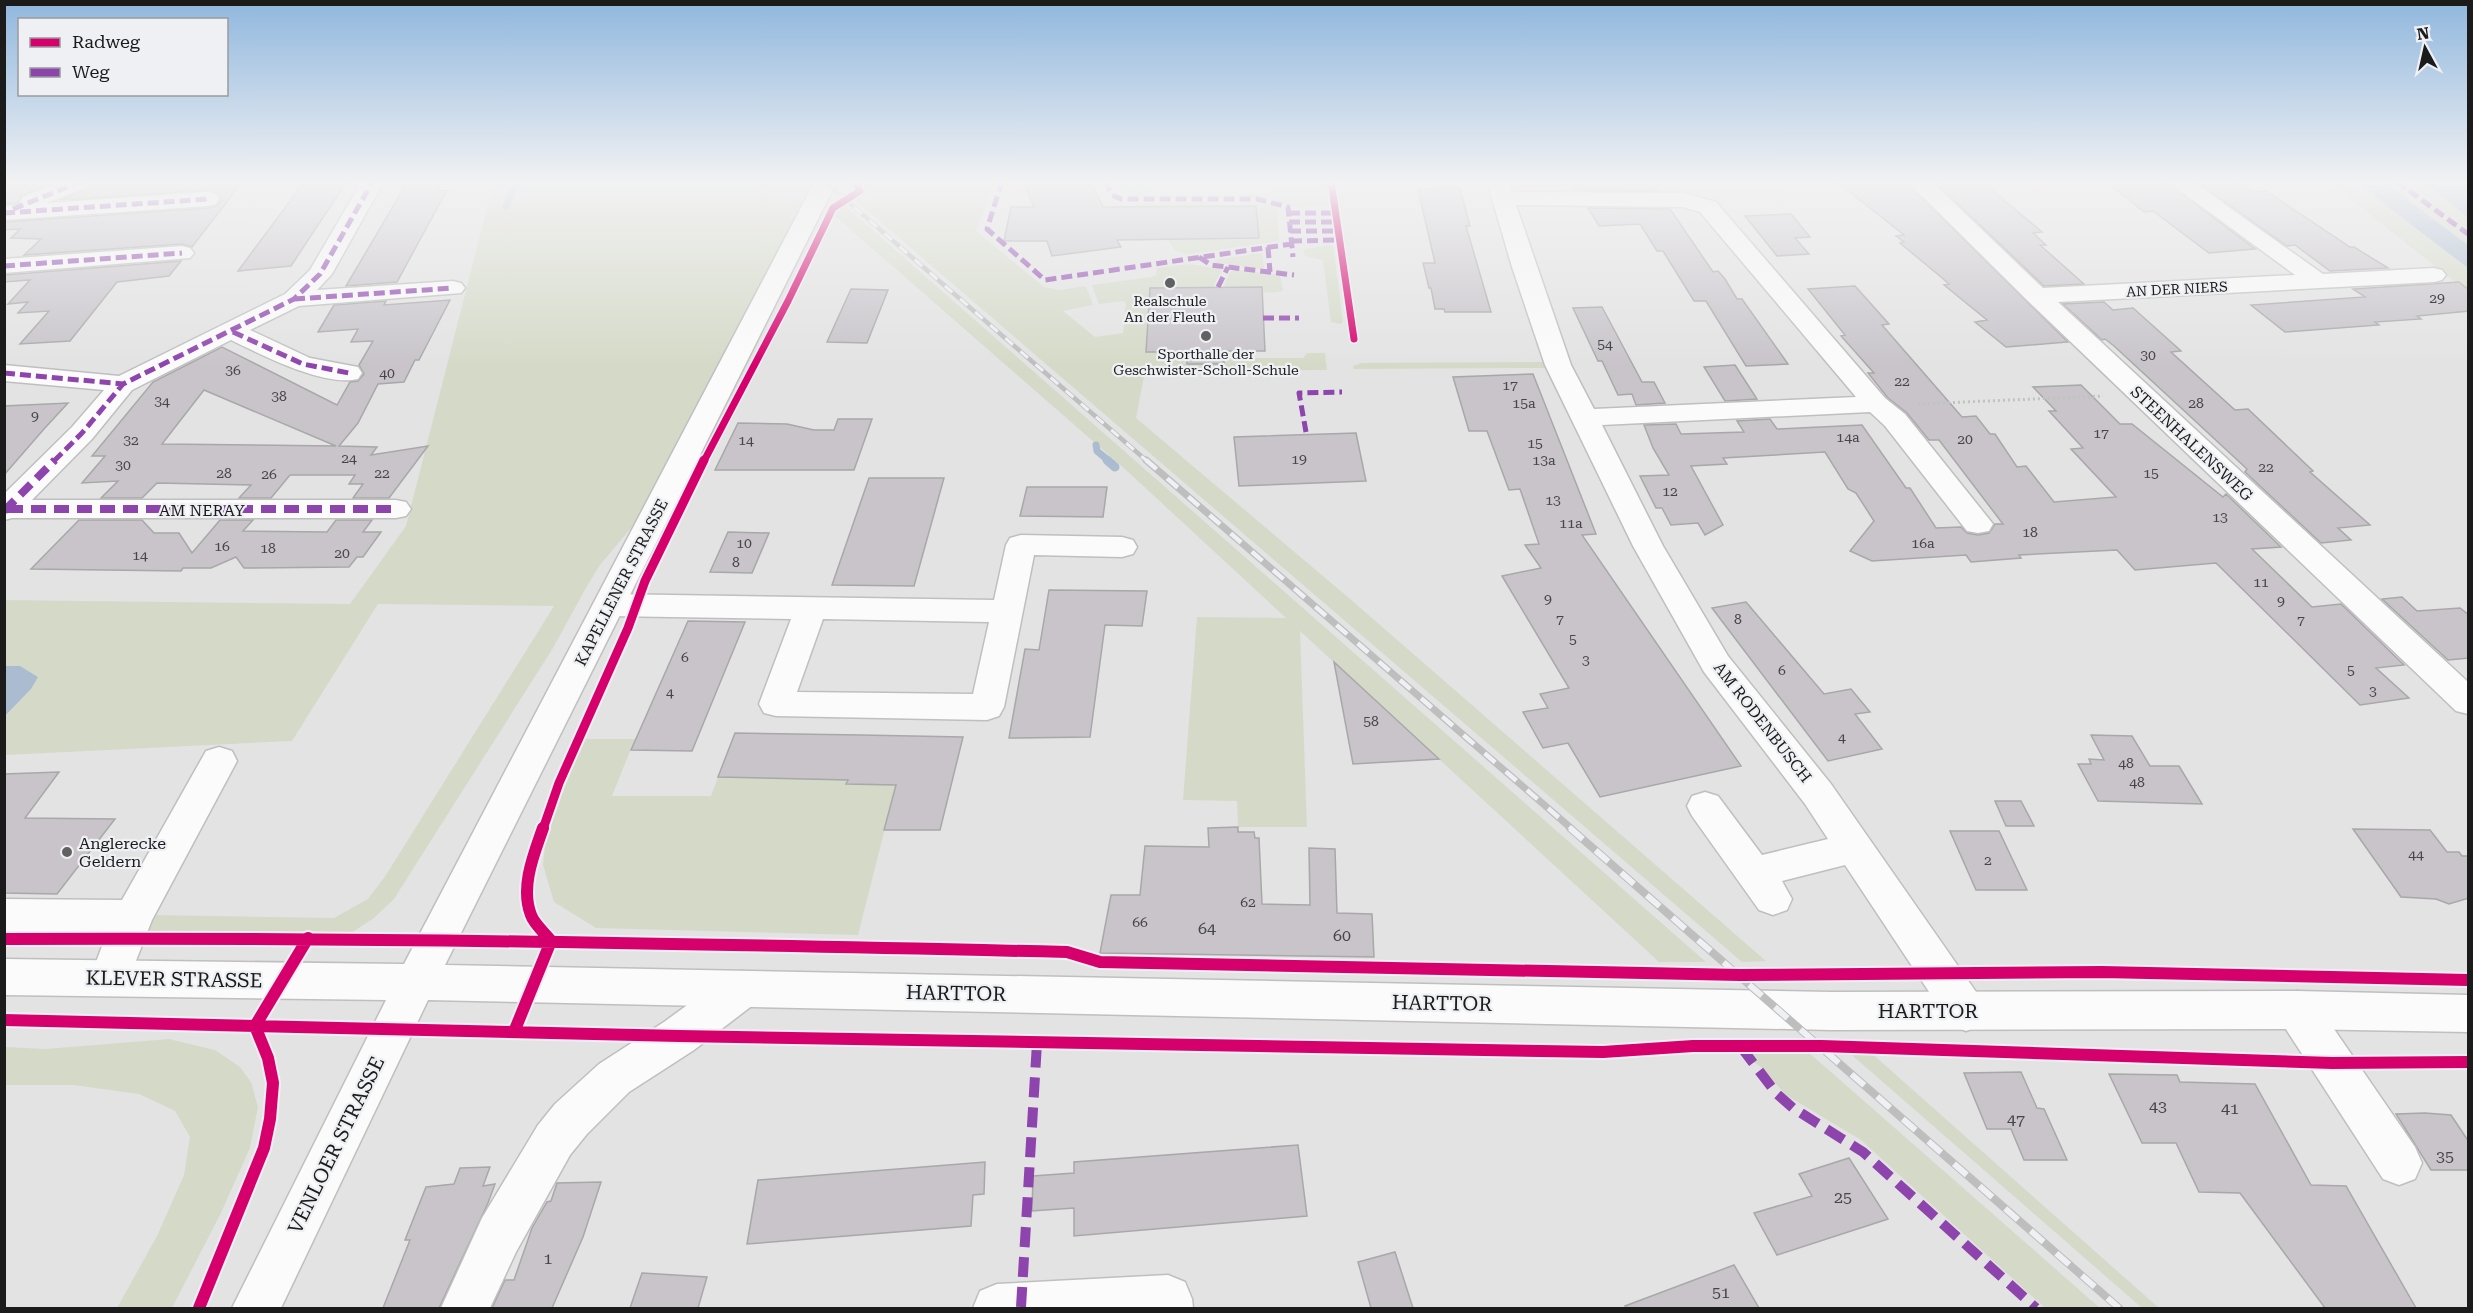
<svg xmlns="http://www.w3.org/2000/svg" width="2473" height="1313" font-family="'Roboto Serif',serif">
<rect width="100%" height="100%" fill="#e3e3e4"/>
<path fill="#d5dac8" d="M499 181 815 182 636 522 600 565 587 586 553 648 394 899 374 918 348 935 143 931 153 915 334 918 368 899 386 875 554 606 378 604 292 741 5 755V716L31 689 20 666H5L4 600 350 604 406 526 487 208Z
M860 181H995L976 231 1044 287 1060 290 1086 286 1093 305 1063 311 1095 337 1123 333 1126 303 1123 301 1099 304 1092 285 1151 277 1156 275 1157 268 1188 264 1222 269 1213 287 1150 288 1147 352H1187V364H1224V358H1303L1307 353H1325L1327 370 1145 371 1136 418 1349 598 1766 961 1742 962 854 199 868 190Z
M1109 181H1125L1127 185 1148 184 1147 196 1122 194 1116 185H1111Z
M1269 181H1325L1328 205 1300 208 1261 197H1238V195L1271 194Z
M2327 181H2354L2468 268V292Z
M2383 181H2423L2468 218V245Z
M1213 202V204H1224L1225 206 1134 207 1135 203Z
M1242 202H1259L1277 207 1279 241 1189 254 1176 251 1167 239 1258 238 1256 207 1242 206Z
M844 205 1706 962H1659L1300 631 1307 827H1238L1237 801 1183 800 1197 617 1286 618 1126 470 835 216 839 208Z
M1333 245 1343 321 1341 324 1331 322 1323 260 1305 256 1304 249Z
M1262 253 1264 268 1262 269 1214 262 1215 260Z
M1236 270 1280 275 1283 291C1262 297 1244 285 1224 286L1231 271Z
M1543 362 1545 368 1354 369 1353 366 1361 363Z
M583 739H635L612 796H711L718 777 846 780V785H896L858 935 596 928 554 902 543 865 546 836Z
M169 1039 215 1050 240 1067 251 1082 258 1107 250 1148 221 1213 172 1308H117L157 1236 184 1175 190 1137 175 1111 139 1094 73 1085H5V1047L46 1049Z
M1846 1050 1869 1051 2159 1308H2142Z
M1807 1051 2100 1308H2045L1861 1140 1786 1095 1761 1067 1739 1052Z"/>
<path fill="#acbcd0" d="M2354 181H2383L2468 245V268Z
M2423 181H2468V218Z
M5 666H20L38 677 31 689 5 716Z"/>
<g fill="none" stroke-linecap="round" stroke-linejoin="round">
<path stroke="#acbcd0" stroke-width="7" d="M506 206 516 181
M1096 445 1097 451 1109 461"/>
<path stroke="#acbcd0" stroke-width="9" d="M1107 460 1115 467"/>
</g>
<path fill="#c8c4ca" stroke="#a8a8a8" stroke-width="1.5" fill-rule="evenodd" d="M4 181H56L22 195 18 203 4 204Z
M95 181H243L192 247 182 244 24 255 41 239 11 238 20 229 4 230V222L208 208 217 206 221 200 218 193 208 190 61 200 91 188Z
M305 181H347L291 266 238 271Z
M408 181H442L437 191 447 190 397 282 346 286Z
M1023 181H1091L1103 207 1256 206 1259 238 1117 240 1121 247 1052 256 1047 241H1004L1011 207H1034Z
M1571 181H1651L1657 191 1576 190Z
M1836 181H1905L2068 342 2006 347 1975 322 1987 320 1944 285 1949 284 1941 277 1900 243 1904 242 1896 236 1904 235Z
M1934 181H1981L2042 232 2033 233 2046 245H2040L2084 284 2044 286Z
M2106 181H2165L2255 249 2209 253 2153 211 2144 212Z
M2196 181H2237L2254 192 2266 191 2350 247H2354L2388 268 2330 271 2295 245 2287 246Z
M1460 188 1470 226H1466L1491 312H1445L1444 309H1435L1431 288H1429L1423 263H1435L1418 189Z
M1588 208 1670 209 1713 272 1718 271 1725 279 1737 299H1742L1788 364 1746 366 1706 301H1694L1663 251H1657L1640 224 1599 226Z
M1791 214 1810 237 1795 238 1809 254 1777 256 1745 216Z
M181 261 169 276 117 282 70 341 20 344 49 311 18 313 28 302 8 304 30 280 4 282 5 275Z
M2459 282 2469 290V311L2417 316 2421 319 2375 322 2379 325 2285 332 2251 305 2365 297 2353 289Z
M1855 286 1889 324 1882 325 1962 417 1976 416 1990 434H1995L2017 467 2026 466 2054 502 2116 497 2071 449 2083 448 2049 411H2056L2033 387 2081 385 2120 424H2132L2223 497 2226 494 2281 547 2252 549 2312 607 2341 604 2404 665 2376 668 2409 698 2360 705 2216 563 2135 570 2117 550 2019 555 2021 558 1971 562 1966 555 1872 561 1850 551 1874 521 1856 493 1848 489 1825 452 1723 458 1727 464 1691 466 1723 525 1705 535 1698 523 1671 525 1662 508H1656L1640 476 1669 475 1653 448 1644 425 1676 424 1681 434 1744 432 1737 421 1770 419 1777 429 1862 425 1906 488H1910L1936 528 1961 527 1967 533 1978 535 1989 533 1995 524H2003L1939 440H1929L1907 413 1888 398 1868 373H1874L1841 336 1845 335 1808 289Z
M1262 287 1265 351H1224V364H1187V352H1146L1150 288Z
M851 289 888 290 867 343 827 342Z
M450 300 419 360H415L404 382 378 384 358 423 339 446 377 447 371 455 428 446 389 498H353L363 484H349L355 475H290L271 498H239L251 485 157 483 142 498H101L118 481 82 483 105 456H92L153 382 222 347 337 405 350 382 358 381 364 374 359 365 373 341 351 342 358 329 318 332 334 305 386 301 384 305ZM204 390 336 446 162 444Z
M2104 302 2113 310 2133 308 2181 351 2171 352 2235 410 2248 409 2313 471 2310 472 2370 525 2338 528 2351 540 2321 543 2245 472 2247 469 2193 419 2114 346 2105 339 2102 340 2063 304Z
M1602 307 1642 382H1654L1665 403 1636 405 1632 394 1618 395 1602 361H1598L1573 308Z
M1735 365 1757 399 1725 401 1704 367Z
M1533 374 1596 534 1582 535 1741 766 1600 797 1568 743 1543 748 1523 712 1548 708 1540 694 1569 688 1502 576 1541 568 1525 545 1539 544 1520 489 1509 490 1487 431H1469L1453 377Z
M68 403 44 429 4 475V406Z
M838 419H872L854 470H715L738 423 787 424 814 430H834Z
M1356 433 1366 481 1239 486 1234 437Z
M869 478H944L914 586 832 585Z
M1027 487H1107L1103 517 1020 516Z
M79 520H142L154 533H179L192 553 220 520H253L243 531 327 532 336 520H372L363 532H381L363 557H357L349 567 244 568 236 557 211 568H183L181 571 31 569Z
M728 532 769 533 752 573 710 572Z
M1049 590 1147 591 1142 626 1105 625 1090 737 1009 738 1025 649 1039 650Z
M2402 597 2417 611 2460 608 2469 615V658L2448 660 2382 599Z
M1746 602 1824 694 1851 689 1870 712 1855 714 1882 749 1828 761 1712 608Z
M688 621 745 622 692 751 631 750Z
M1334 662 1439 759 1353 764Z
M735 733 860 735 963 737 940 830H884L896 785 846 784 848 780 718 777Z
M2091 735 2132 736 2150 766H2179L2202 804 2098 801 2078 764H2091L2089 759 2104 760Z
M59 772 25 818 115 819 57 894 4 893V774Z
M1995 801H2021L2034 826H2006Z
M1238 827V832H1254L1255 838H1259L1262 904 1310 905 1309 848 1335 849 1337 913 1372 914 1374 957 1100 953 1111 895H1140L1145 846 1209 847 1208 828Z
M2353 829 2430 830 2447 852H2459L2462 856H2469V898L2449 904 2436 899 2401 897Z
M1950 831H1999L2027 890H1976Z
M2021 1072 2037 1108 2044 1109 2067 1160H2024L2011 1129H1987L1964 1073Z
M2109 1074 2177 1075 2180 1082 2255 1084 2311 1185 2346 1186 2416 1308H2325L2240 1193 2199 1192 2176 1143H2142Z
M2425 1113 2451 1115 2469 1142V1170H2431L2396 1114Z
M1298 1145 1307 1216 1074 1236V1208L1032 1211 1033 1176 1074 1173V1162Z
M1849 1158 1888 1219 1777 1255 1754 1213 1812 1196 1799 1174Z
M985 1162 984 1194 973 1195 971 1226 747 1244 758 1180Z
M490 1167 483 1186 495 1184 488 1203 439 1308H383L410 1240H405L426 1187 454 1184 460 1168Z
M601 1182 583 1237 552 1308H492L505 1280H514L532 1228 547 1202 551 1201 557 1183Z
M1395 1252 1413 1308H1371L1358 1262Z
M1734 1265 1759 1308H1626L1625 1306Z
M642 1273 707 1277 698 1308H630Z"/>
<g fill="none" stroke-linecap="round" stroke-linejoin="round">
<defs>
<path id="minor" d="M63 181H93L90 186 46 203 208 192 216 194 219 199 216 204 208 206 4 220V206L22 205 20 202 23 197Z
M362 181H384L332 274 317 290 453 281 461 283 465 288 461 293 299 306 250 330 310 358 358 367 362 373 358 379C324 387 262 355 231 340L132 390 92 439 32 500H396L406 502 411 509 406 516 396 518H12L4 520V494L72 427 104 390 4 381V365L119 376 285 294 310 270Z
M1487 181H1509L1512 192 1684 193 1716 202 1885 398 1905 414 1993 524 1989 531 1978 533 1967 531 1885 426 1870 412 1602 425 1663 546 1728 656 1831 784 1981 999 1987 1012 1981 1025 1966 1031 1951 1025 1845 865 1782 881 1792 899 1787 910 1773 915 1759 910 1692 816 1687 806 1692 796 1705 792 1718 796 1762 855 1828 839 1805 804 1704 672 1633 546 1545 365 1512 267ZM1516 205 1683 207 1700 212 1856 397 1594 409 1571 365Z
M1907 181H1931L2043 288 2295 275 2167 181H2192L2323 274 2434 268 2442 270 2446 275 2442 280 2434 282 2058 302 2468 682V714L2456 711 2028 301Z
M182 246 190 248 194 253 190 258 4 273V259Z
M1021 535 1122 537 1133 540 1137 547 1133 554 1122 557 1034 555 1004 707 999 716 987 720 776 716 764 713 759 704 791 619 609 616 598 613 593 605 598 597 609 594 994 600 1006 545 1010 538ZM823 619 989 622 973 694 797 692Z
M219 747 232 751 237 761 152 920 124 991 110 996 96 991 90 978 107 933H4V899L122 900 206 751Z
M742 971 757 976 763 989 757 1002 694 1050 629 1092 587 1134 570 1155 516 1252 490 1308H441L482 1218 538 1125 555 1104 599 1064 664 1022 727 976Z
M2297 991 2312 997 2415 1147 2422 1163 2415 1179 2399 1185 2383 1179 2282 1023 2276 1010 2282 997Z
M1168 1275 1185 1282 1192 1299 1193 1308H973L980 1291 997 1284Z"/>
<path id="major" d="M815 181H837L445 965 1831 992 2297 991 2468 995V1032L2297 1029 1831 1030 428 1000 281 1308H232L386 1000 4 995V959L404 964Z"/>
</defs>
<use href="#minor" stroke="#bfbfc0" stroke-width="3"/>
<use href="#major" stroke="#bfbfc0" stroke-width="3"/>
<path stroke="#c2c2c2" stroke-width="3" stroke-dasharray="2 3" stroke-linecap="butt" d="M1918 404 2103 396"/>
<use href="#minor" fill="#fbfbfb" fill-rule="evenodd"/>
<use href="#major" fill="#fbfbfb" fill-rule="evenodd"/>
<defs>
<path id="rail-far2" d="M824 181 1147 461"/>
<path id="rail-far1" d="M1146 460 1572 829"/>
<path id="rail" d="M1570 828 2119 1308"/>
</defs>
<use href="#rail-far2" stroke="#bebebf" stroke-width="4.5"/>
<use href="#rail-far1" stroke="#bebebf" stroke-width="7"/>
<use href="#rail" stroke="#bebebf" stroke-width="8"/>
<use href="#rail-far2" stroke="#eff0f3" stroke-width="3" stroke-dasharray="10" stroke-linecap="butt"/>
<use href="#rail-far1" stroke="#eff0f3" stroke-width="4.5" stroke-dasharray="14" stroke-linecap="butt"/>
<use href="#rail" stroke="#eff0f3" stroke-width="6" stroke-dasharray="17" stroke-linecap="butt"/>
<path stroke="#8e44ad" stroke-width="5" stroke-dasharray="11 5" stroke-linecap="butt" d="M1002 181 987 229 1045 280 1291 244
M1105 181 1112 195 1121 199H1257L1288 207 1293 257
M2396 181 2468 234
M13 209 82 181
M4 213 208 199
M1289 213H1336
M1289 222H1337
M1290 231H1338
M1291 241 1340 240
M1268 247 1270 272
M1199 257 1211 265 1294 275
M4 266 182 253
M1218 287 1228 267
M294 299 453 288
M1263 318H1299
M233 332 303 364 349 373
M4 373 123 384
M1306 432 1299 393 1342 392
M54 461 82 433 123 384 294 299 320 274 373 181"/>
<path stroke="#8e44ad" stroke-width="8" stroke-dasharray="15 8" stroke-linecap="butt" d="M8 509H396
M4 511 55 460"/>
<path stroke="#8e44ad" stroke-width="10" stroke-dasharray="20 10" stroke-linecap="butt" d="M1741 1047 1776 1093 1793 1108 1863 1152 2036 1308
M1021 1307 1037 1043"/>
<defs>
<path id="cycleway-far2" d="M1331 181 1354 339
M704 461 788 301 833 208 860 191 855 181"/>
<path id="cycleway-far1" d="M543 829 559 783 628 628 645 581 704 460"/>
<path id="cycleway" d="M4 939C358 937 713 944 1067 952L1100 962 1740 975 2102 972 2468 980
M4 1020 679 1036 1603 1052 1693 1046H1822L2332 1063 2468 1062
M514 1032 551 941C545 933 534 924 531 915 520 887 534 854 543 828
M199 1308 264 1148 270 1119 273 1083 268 1058 255 1026 308 938"/>
</defs>
<use href="#cycleway-far2" stroke="#eff0f3" stroke-width="10"/>
<use href="#cycleway-far1" stroke="#eff0f3" stroke-width="13"/>
<use href="#cycleway" stroke="#eff0f3" stroke-width="16"/>
<use href="#cycleway-far2" stroke="#d6006c" stroke-width="7"/>
<use href="#cycleway-far1" stroke="#d6006c" stroke-width="9"/>
<use href="#cycleway" stroke="#d6006c" stroke-width="12"/>
</g>
<linearGradient id="sky" x2="0" y2="1"><stop stop-color="#90b7de"/><stop offset="0.5" stop-color="#f2f2f3"/><stop offset="1" stop-color="#f2f2f3" stop-opacity="0"/></linearGradient>
<rect width="2473" height="365" fill="url(#sky)"/>
<g fill="#616162" stroke="#eff0f3" stroke-width="2">
<circle cx="1170" cy="283" r="6"/>
<circle cx="1206" cy="336" r="6"/>
<circle cx="67" cy="852" r="6"/>
</g>
<g text-anchor="middle" stroke-width="4.5" stroke-linejoin="round" paint-order="stroke">
<g font-size="14" fill="#1b1b1c" stroke="#eff0f3">
<text transform="translate(2177 289) rotate(-3)" y="5">AN DER NIERS</text>
</g>
<g font-size="14" fill="#464548">
<text x="2437" y="303">29</text>
<text x="1605" y="349">54</text>
<text x="2148" y="360">30</text>
<text x="233" y="375">36</text>
<text x="387" y="378">40</text>
<text x="1902" y="386">22</text>
<text x="1510" y="390">17</text>
<text x="279" y="401">38</text>
<text x="162" y="406">34</text>
<text x="1524" y="408">15a</text>
<text x="2196" y="408">28</text>
<text x="35" y="421">9</text>
<text x="2101" y="438">17</text>
<text x="1848" y="442">14a</text>
<text x="1965" y="444">20</text>
<text x="131" y="445">32</text>
<text x="746" y="445">14</text>
<text x="1535" y="448">15</text>
<text x="349" y="463">24</text>
<text x="1299" y="464">19</text>
<text x="1544" y="465">13a</text>
<text x="123" y="470">30</text>
<text x="2266" y="472">22</text>
<text x="224" y="478">28</text>
<text x="382" y="478">22</text>
<text x="2151" y="478">15</text>
<text x="269" y="479">26</text>
<text x="1670" y="496">12</text>
<text x="1553" y="505">13</text>
<text x="2220" y="522">13</text>
<text x="1571" y="528">11a</text>
<text x="2030" y="537">18</text>
<text x="744" y="548">10</text>
<text x="1923" y="548">16a</text>
<text x="222" y="551">16</text>
<text x="268" y="553">18</text>
<text x="342" y="558">20</text>
<text x="140" y="560">14</text>
<text x="736" y="567">8</text>
<text x="2261" y="587">11</text>
<text x="1548" y="604">9</text>
<text x="2281" y="606">9</text>
<text x="1560" y="624">7</text>
<text x="1738" y="624">8</text>
<text x="2301" y="625">7</text>
<text x="1573" y="644">5</text>
<text x="685" y="662">6</text>
<text x="1586" y="665">3</text>
<text x="1782" y="675">6</text>
<text x="2351" y="675">5</text>
<text x="2373" y="696">3</text>
<text x="670" y="697">4</text>
<text x="1371" y="726">58</text>
<text x="1842" y="742">4</text>
<text x="2126" y="768">48</text>
<text x="2137" y="787">48</text>
<text x="2416" y="859">44</text>
<text x="1988" y="865">2</text>
<text x="1248" y="907">62</text>
<text x="1140" y="927">66</text>
</g>
<g font-size="14" fill="#1b1b1c" stroke="#eff0f3">
<text x="1170" y="306">Realschule<tspan x="1170" dy="16">An der Fleuth</tspan></text>
<text x="1206" y="359">Sporthalle der<tspan x="1206" dy="16">Geschwister-Scholl-Schule</tspan></text>
</g>
<g font-size="16" fill="#1b1b1c" stroke="#eff0f3">
<text transform="translate(2192 443) rotate(43)" y="6">STEENHALENSWEG</text>
<text x="202" y="516">AM NERAY</text>
<text transform="translate(621 582) rotate(-63)" y="6">KAPELLENER STRASSE</text>
<text transform="translate(1763 722) rotate(52)" y="6">AM RODENBUSCH</text>
</g>
<g font-size="16" fill="#1b1b1c" stroke="#eff0f3" text-anchor="start">
<text x="79" y="849">Anglerecke<tspan x="79" dy="18">Geldern</tspan></text>
</g>
<g font-size="16" fill="#464548">
<text x="1207" y="934">64</text>
<text x="1342" y="941">60</text>
<text x="2158" y="1112">43</text>
<text x="2230" y="1114">41</text>
<text x="2016" y="1125">47</text>
<text x="2445" y="1162">35</text>
<text x="1843" y="1203">25</text>
<text x="548" y="1264">1</text>
<text x="1721" y="1298">51</text>
</g>
<g font-size="20" fill="#1b1b1c" stroke="#eff0f3">
<text transform="translate(174 979) rotate(1)" y="7">KLEVER STRASSE</text>
<text transform="translate(956 993) rotate(1)" y="7">HARTTOR</text>
<text transform="translate(1442 1003) rotate(1)" y="7">HARTTOR</text>
<text x="1928" y="1018">HARTTOR</text>
<text transform="translate(336 1145) rotate(-64)" y="7">VENLOER STRASSE</text>
</g>
</g>
<rect width="2473" height="1313" fill="none" stroke="#1b1b1c" stroke-width="12"/>
<rect x="18" y="18" width="210" height="78" fill="#eff0f3" stroke="#9a9b9d" stroke-width="1.5"/>
<rect x="30" y="38" width="30" height="9" fill="#d6006c" stroke="#9a9b9d" stroke-width="1.5"/>
<text x="72" y="48" font-size="18" fill="#1b1b1c">Radweg</text>
<rect x="30" y="68" width="30" height="9" fill="#8e44ad" stroke="#9a9b9d" stroke-width="1.5"/>
<text x="72" y="78" font-size="18" fill="#1b1b1c">Weg</text>
<g transform="translate(2425 48) rotate(352)" stroke="#eff0f3" stroke-width="4.5" paint-order="stroke">
<path d="M0-4.5L10 22L0 15L-10 22Z" fill="#1b1b1c"/>
<text y="-9" font-size="16" font-weight="bold" text-anchor="middle" fill="#1b1b1c">N</text>
</g>
</svg>
